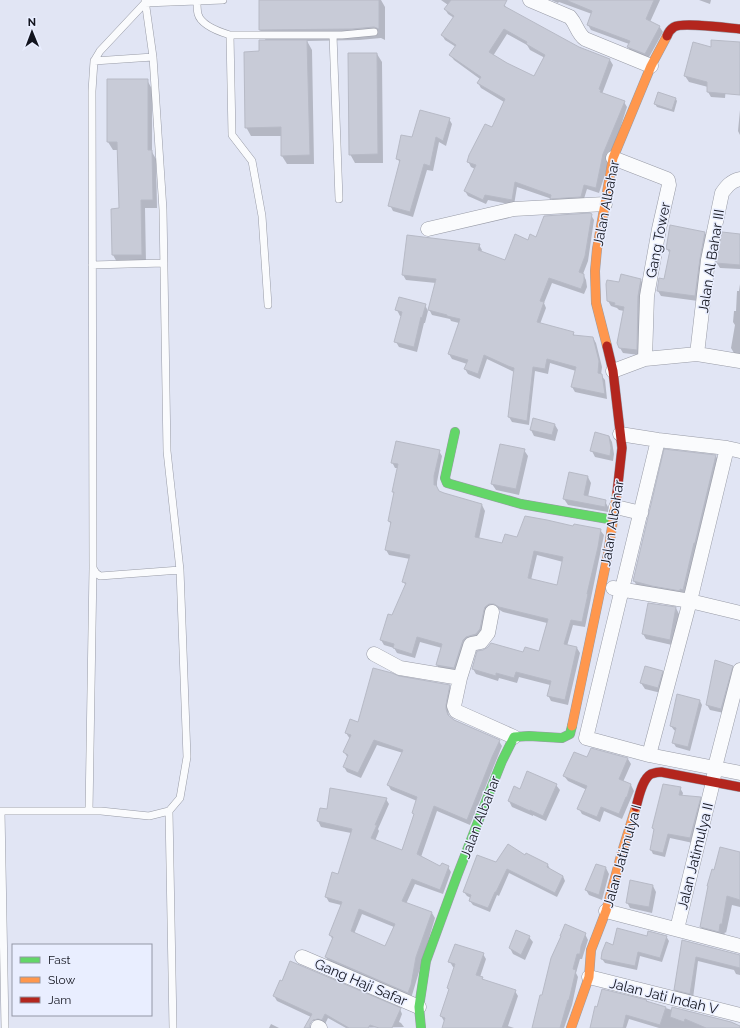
<svg xmlns="http://www.w3.org/2000/svg" width="740" height="1028" font-family="Raleway,sans-serif">
<rect width="100%" height="100%" fill="#e1e5f4"/>
<path fill="#0003" fill-rule="evenodd" d="M260 0H381L385 7V40L381 38 359 40 307 41 312 50 314 164H287L282 156V136H251L246 127 260 52 266 41 260 30Z
M441 0H498L504 4 508 10 578 48 610 60 613 65 602 94 624 102 627 107 599 193 587 189 583 202 554 203 552 199 517 187 514 205 488 200 486 204 468 196 465 191 475 169 471 167 468 161 492 128 504 102 481 88 478 83 480 79 454 60 450 55 456 47 445 40 442 35 454 18 448 14 445 9 448 5ZM507 34 527 45 530 50 545 58 534 77 493 56Z
M551 0H660L650 22 659 26 663 32 648 59 631 52 628 47 629 44 591 30 588 25 592 14 559 2 558 3Z
M699 0H711L710 4Z
M740 42V66L728 65 725 98 711 97 708 92V87L689 82 685 76 712 48 739 43Z
M377 54 382 62 383 163H355L350 154Z
M147 80 152 89V152L156 159 157 208H145L146 263 118 264 113 255 112 210 120 209 119 150H113L108 142Z
M659 93 676 99 677 101 674 112 657 107 655 104Z
M740 110V135L738 131Z
M449 119 452 124 446 146 439 142 433 171 427 170 413 217 393 211 390 205 400 164 398 159 413 138Z
M591 215 594 220 588 261 583 274 586 280 587 287 584 294 552 283 544 303 546 308 540 324 573 333 575 336 593 338 596 343 602 367 601 375 605 380 607 399 575 392 572 387 576 371 550 363 548 374 535 371 529 425 512 422 509 417 514 372 487 359 480 379 468 374 465 369 467 364 452 359 449 354 459 323 451 321 450 319 432 315 429 309 436 283 406 280 403 275 479 245 482 250 481 252 506 262 529 241Z
M705 233 708 238 698 301 661 296 658 291 665 280 670 254 667 249Z
M740 235V269L720 268 717 263Z
M641 280 644 286 639 355 623 353 620 348 624 311 619 310 617 308 611 306 608 301 619 283Z
M740 284V354L734 353 731 348 735 325 733 322 734 311H736L737 291H739Z
M425 305 428 311 425 323H424L417 352 399 347 396 342 402 316H400L397 310Z
M555 425 558 430 555 441 534 436 531 430Z
M609 436 612 442 614 454 613 461 595 457 592 451Z
M524 450 528 456 519 495 496 490 492 484Z
M665 450 716 456 719 462 686 595 637 586 634 581Z
M439 451 442 456 437 482V488L439 492 482 505 485 511 479 539 503 545 518 539 574 527 600 530 604 535 585 627 573 625 567 646 577 648 580 653 568 705 551 701 548 695 550 685 519 677 517 683 499 678 498 681 476 674 473 669 524 653 539 652 547 623 503 612 498 609 483 635 457 673 440 670 437 665 442 648 420 642 415 658 397 653 394 648 384 645 381 640 406 586 403 581 410 559 389 555 386 550 391 525 389 521 395 495 393 492 398 468H395L392 462ZM537 555 563 562 558 586 531 580Z
M570 473 588 477 591 483 588 497 605 501 608 507V512L568 505 564 499Z
M649 604 676 608 679 614 672 645 646 639 643 634Z
M732 666 735 672 724 713 710 710 707 705Z
M662 672 665 677 661 693 645 689 641 683Z
M398 677 449 686 452 691 448 711 449 716 454 720 499 741 502 746 470 825 437 811 421 857 441 868 448 867 451 872 443 894 415 884 406 904 432 913 435 918 413 992 411 998 329 963 326 957 333 940 330 935 341 905 329 902 326 897 339 875 351 833 321 827 318 821 320 809 328 811 386 799 389 804 378 829 379 831 375 841 402 851 415 816 413 813 417 801 391 790 388 785 403 753 377 745 361 778 347 772 344 767 348 758 344 752 350 739 346 733 359 723ZM362 914 394 927 386 947 354 934Z
M700 701 702 705 690 751 676 747 673 742 676 731 674 730 671 726Z
M592 749 628 759 631 764 623 782 631 785 634 791 622 819 604 811 600 822 582 814 579 809 587 790 568 781 564 776 588 759Z
M556 785 560 790 546 821 533 815V816L512 807 509 801 520 790Z
M680 788 683 793 682 797 700 798 703 803 693 843 670 838 665 857 653 854 651 850 655 831 653 828Z
M740 853V907L732 905 726 933 725 932 723 940 706 935 701 927 715 871Z
M526 856 548 865 550 869 563 876 565 881 557 897 509 873 499 896 497 895 490 912 473 905 470 901 471 898 467 896 464 892 496 863Z
M596 865 606 868 609 874 602 900 589 895 586 890Z
M653 886 656 892 652 913 630 908 627 902Z
M585 934 588 940 582 959H580L576 973 578 977 572 1005 564 1028H553L543 996Z
M666 936 669 941 662 962 640 956 637 970 605 963 602 959 613 947 648 937Z
M529 937 533 942 525 960 513 954 510 948Z
M683 941 740 956V975L736 974 734 970 698 961 693 998 678 994 675 990Z
M483 954 486 959 480 977 482 978 483 980 515 991 518 996 508 1026 514 1028H443L445 1022 444 1021 441 1016 450 990 448 988 455 968 453 967 450 962Z
M274 996 400 1009 402 1014 399 1022 401 1023 404 1027 346 1028 328 1018 325 1024 314 1022 311 1017 277 1001Z
M647 1002 672 1010 673 1008 734 1023 740 1027V1028H659L629 1019 626 1028H591Z
M271 1024 279 1028H269Z"/>
<path fill="#c8cbd7" stroke="#b7bac6" fill-rule="evenodd" d="M259 0H379V29L374 27 352 29 259 30Z
M451 0H507L504 6 579 47 610 59 599 89 601 90 600 92 625 101 603 154 596 188 584 185 581 197 550 199 551 195 515 182 512 200 485 195 483 200 464 191 476 165 467 162 469 155 485 124 492 127 505 99 477 83 481 77 449 55 456 45 441 35 454 16 444 9ZM504 29 527 42 526 44 545 55 534 76 507 63 489 52Z
M568 0H654L646 19 660 26 645 54 627 47 630 41 587 25 592 11 568 1Z
M259 40H307L310 155 281 156V127L245 128 244 52 259 51Z
M711 40 740 42V95L707 92V82L684 76 693 42 711 47Z
M348 53H377L378 154 349 155Z
M107 79H148V150H152L153 200H141L142 255H112L111 209 119 208 117 142H107Z
M658 92 676 98 672 110 654 104Z
M420 110 450 118 443 141 436 137 430 166 424 164 410 212 388 206 400 160 396 159 401 135 412 137Z
M590 213 592 214 585 256 579 272 584 274V281L581 289 549 278 540 301 544 302 537 322 574 332 573 335 593 337 599 361 598 373 602 374 605 394 571 387 576 367 547 359 545 369 533 367 527 421 508 417 514 368 508 366 484 355 478 374 464 369 468 360 448 354 460 319 447 316V315L428 310 436 279 402 275 407 235 480 244 478 250 505 260 515 234 528 240 530 234 536 237 544 216Z
M670 225 705 232 700 259 695 296 657 291 659 278 664 279 670 250 666 249Z
M722 232 740 234V265L716 263Z
M621 274 641 279 638 296 637 350 619 348 617 343 624 307 614 305 615 303 607 301 606 284 607 280 619 282Z
M399 297 426 304 422 318 421 317 414 347 394 342 402 312 395 310Z
M533 418 555 424 552 435 530 430Z
M595 432 609 436 611 448 610 456 590 451Z
M396 441 440 450 434 476V485H436L439 491 444 493 482 504 475 537 502 543 505 534 517 537 525 516 547 520 573 526 574 524 601 529 598 547 587 594H588L582 622 571 620 564 644 577 647 565 700 547 696 551 681 516 672 514 678 496 673V676L472 669 477 651 483 650 488 647 491 643 523 652 525 647 539 651 548 619 499 607 494 604H489L485 607 484 610 480 629 476 634 466 637 463 640 454 668 436 665 442 644 417 637 412 654 393 648 394 644 380 640 388 614 392 615 406 583 402 582 410 555 385 550 391 522 388 521 394 492H392L398 464 391 463ZM534 551 563 557 557 585 528 578Z
M500 444 525 449 516 489 491 484Z
M664 449 716 455 695 543H694L683 590 680 589V591L652 586 633 581Z
M569 472 588 476 584 495 606 500 605 507 563 499Z
M648 603 676 607 670 640 642 634Z
M715 660 733 666 721 709 706 705Z
M645 666 663 671 658 688 640 683Z
M373 668 392 673 399 676 450 685 446 705V709L448 715 454 720 500 740 492 757 467 820 434 806 417 854 440 866 442 863 449 866 440 890 412 879 402 901 432 912 416 957 411 985 408 993 325 957 333 937 329 935 342 902 325 897 332 872 338 874 352 829 317 821 320 808 327 809 330 788 387 798 375 825H377L371 838 402 850 414 814 412 813 417 797 387 785 403 750 374 740 358 773 343 767 348 755 343 752 351 735 345 733 350 719 358 722ZM359 909 395 924 385 946 351 931Z
M677 694 700 700 688 747 672 743 676 728 670 726Z
M591 748 628 758 619 779 631 784 627 797H626L619 814 601 807 597 817 577 809 587 786 563 776 574 752 587 757Z
M527 771 557 784 543 816 530 810V811L508 801 514 786 520 789Z
M663 784 681 787 679 795 701 797 690 838 668 834 663 853 650 850 654 829 652 828Z
M508 844 525 855 526 853 548 864 547 867 563 876 555 893 507 869 496 892H495L488 908 469 901 471 895 463 892 477 855 496 862Z
M720 847 740 852V900L727 896 722 924H720L719 932 700 927 708 886H707L712 869 714 870Z
M596 864 606 867 599 895 585 890Z
M630 880 653 885 649 907 626 903Z
M565 924 586 933 581 946 580 954H577L573 969 576 970 569 1000H568L560 1028H532L540 995H542L551 958 561 936H560Z
M617 928 647 936 648 931 667 936 660 958 638 952 635 966 601 959 602 952 606 942 613 945Z
M516 930 530 936 521 955 509 948Z
M682 940 740 955V968L696 957 690 994 674 990Z
M455 944 484 953 476 975 483 977 482 979 516 990 502 1028H442L445 1018 440 1016 449 989 447 988 455 964 448 962Z
M290 961 401 1008 392 1028H379L370 1025 368 1028H349L325 1014 322 1020 318 1019 313 1020 310 1024V1028H304L312 1014 273 996 280 980 282 981Z
M602 989 647 1000 646 1001 666 1007 660 1025 626 1015 623 1028H590L595 1006 597 1007Z
M672 1007 731 1022 740 1026V1028H706L685 1019 684 1022 670 1017Z"/>
<g fill="none" stroke-linecap="round" stroke-linejoin="round">
<defs>
<path id="lane" d="M197 1C197 5 197 10 198 14 201 25 220 32 230 35H342L374 32
M230 35 232 135 252 161 262 216 268 305
M333 35 339 199
M94 61 153 57
M92 265 164 263
M180 570 100 576 96 573 93 568 92 91 94 61 100 51 145 3 223 0
M0 811H101L149 816 169 811 180 798 187 757 180 570 167 451 163 210 153 57 145 0
M1 811 5 1028
M89 811 93 568
M169 811 173 1028"/>
<path id="street" d="M530 0 570 17C577 25 577 33 585 39L651 66
M613 158 667 179 668 180 669 185 659 229 647 296 645 359
M428 229 514 209 605 204
M697 354 708 260 722 193C727 186 731 181 740 179
M613 371 645 359 697 354 740 361
M620 434 658 440 727 448 740 451
M658 440 586 738 649 755 740 773
M616 507 641 513
M613 588 690 601 740 613
M492 612 488 633 481 642 471 644 470 646 460 678 454 706 456 711 458 712 514 737
M374 654 400 668 460 678
M649 755 690 601 727 448
M606 911 740 946
M677 929 713 782 715 767 740 670
M302 957 419 1007
M589 977 740 1015
M318 1027 320 1028"/>
<path id="fast" d="M455 432 445 478 447 483 521 504 614 520
M421 1028 419 1007 426 961 457 876 490 791 502 761 514 737 529 736 562 738 570 734 572 726"/>
<path id="slow" d="M607 346 596 303 595 271 597 249 613 158 651 66 667 36
M572 726 608 554 617 493
M571 1028 589 977 591 950 606 911 622 852 636 807"/>
<path id="jam" d="M667 36C668 33 671 29 674 27 682 22 728 28 740 29
M607 346 613 371 622 448 617 493
M636 807C639 797 642 779 651 774 654 773 658 772 661 772L740 787"/>
</defs>
<use href="#lane" stroke="#989ba6" stroke-width="8"/>
<use href="#street" stroke="#989ba6" stroke-width="15"/>
<use href="#fast" stroke="#989ba6" stroke-width="10"/>
<use href="#slow" stroke="#989ba6" stroke-width="10"/>
<use href="#jam" stroke="#989ba6" stroke-width="10"/>
<use href="#lane" stroke="#fafbfd" stroke-width="7"/>
<use href="#street" stroke="#fafbfd" stroke-width="14"/>
<use href="#fast" stroke="#63d668" stroke-width="9"/>
<use href="#slow" stroke="#ff974d" stroke-width="9"/>
<use href="#jam" stroke="#b3261e" stroke-width="9"/>
</g>
<g text-anchor="middle" stroke-width="3" stroke-linejoin="round" paint-order="stroke">
<g font-size="14" fill="#12141e" stroke="#e9eeff">
<text transform="translate(606 203) rotate(-79)" y="5">Jalan Albahar</text>
<text transform="translate(658 240) rotate(-79)" y="5">Gang Tower</text>
<text transform="translate(711 261) rotate(-81)" y="5">Jalan Al Bahar III</text>
<text transform="translate(612 523) rotate(-81)" y="5">Jalan Albahar</text>
<text transform="translate(480 817) rotate(-69)" y="5">Jalan Albahar</text>
<text transform="translate(622 856) rotate(-74)" y="5">Jalan Jatimulya I</text>
<text transform="translate(695 856) rotate(-76)" y="5">Jalan Jatimulya II</text>
<text transform="translate(361 982) rotate(23)" y="5">Gang Haji Safar</text>
<text transform="translate(664 996) rotate(14)" y="5">Jalan Jati Indah V</text>
</g>
</g>
<rect x="12" y="944" width="140" height="72" fill="#e9eeff" stroke="#9397a5"/>
<rect x="20" y="957" width="20" height="6" fill="#63d668" stroke="#9397a5"/>
<text x="48" y="964" font-size="12" fill="#12141e">Fast</text>
<rect x="20" y="977" width="20" height="6" fill="#ff974d" stroke="#9397a5"/>
<text x="48" y="984" font-size="12" fill="#12141e">Slow</text>
<rect x="20" y="997" width="20" height="6" fill="#b3261e" stroke="#9397a5"/>
<text x="48" y="1004" font-size="12" fill="#12141e">Jam</text>
<g transform="translate(32 32) rotate(359)" stroke="#e9eeff" stroke-width="3" paint-order="stroke">
<path d="M0-3L7 15L0 10L-7 15Z" fill="#12141e"/>
<text y="-6" font-size="11" font-weight="bold" text-anchor="middle" fill="#12141e">N</text>
</g>
</svg>
